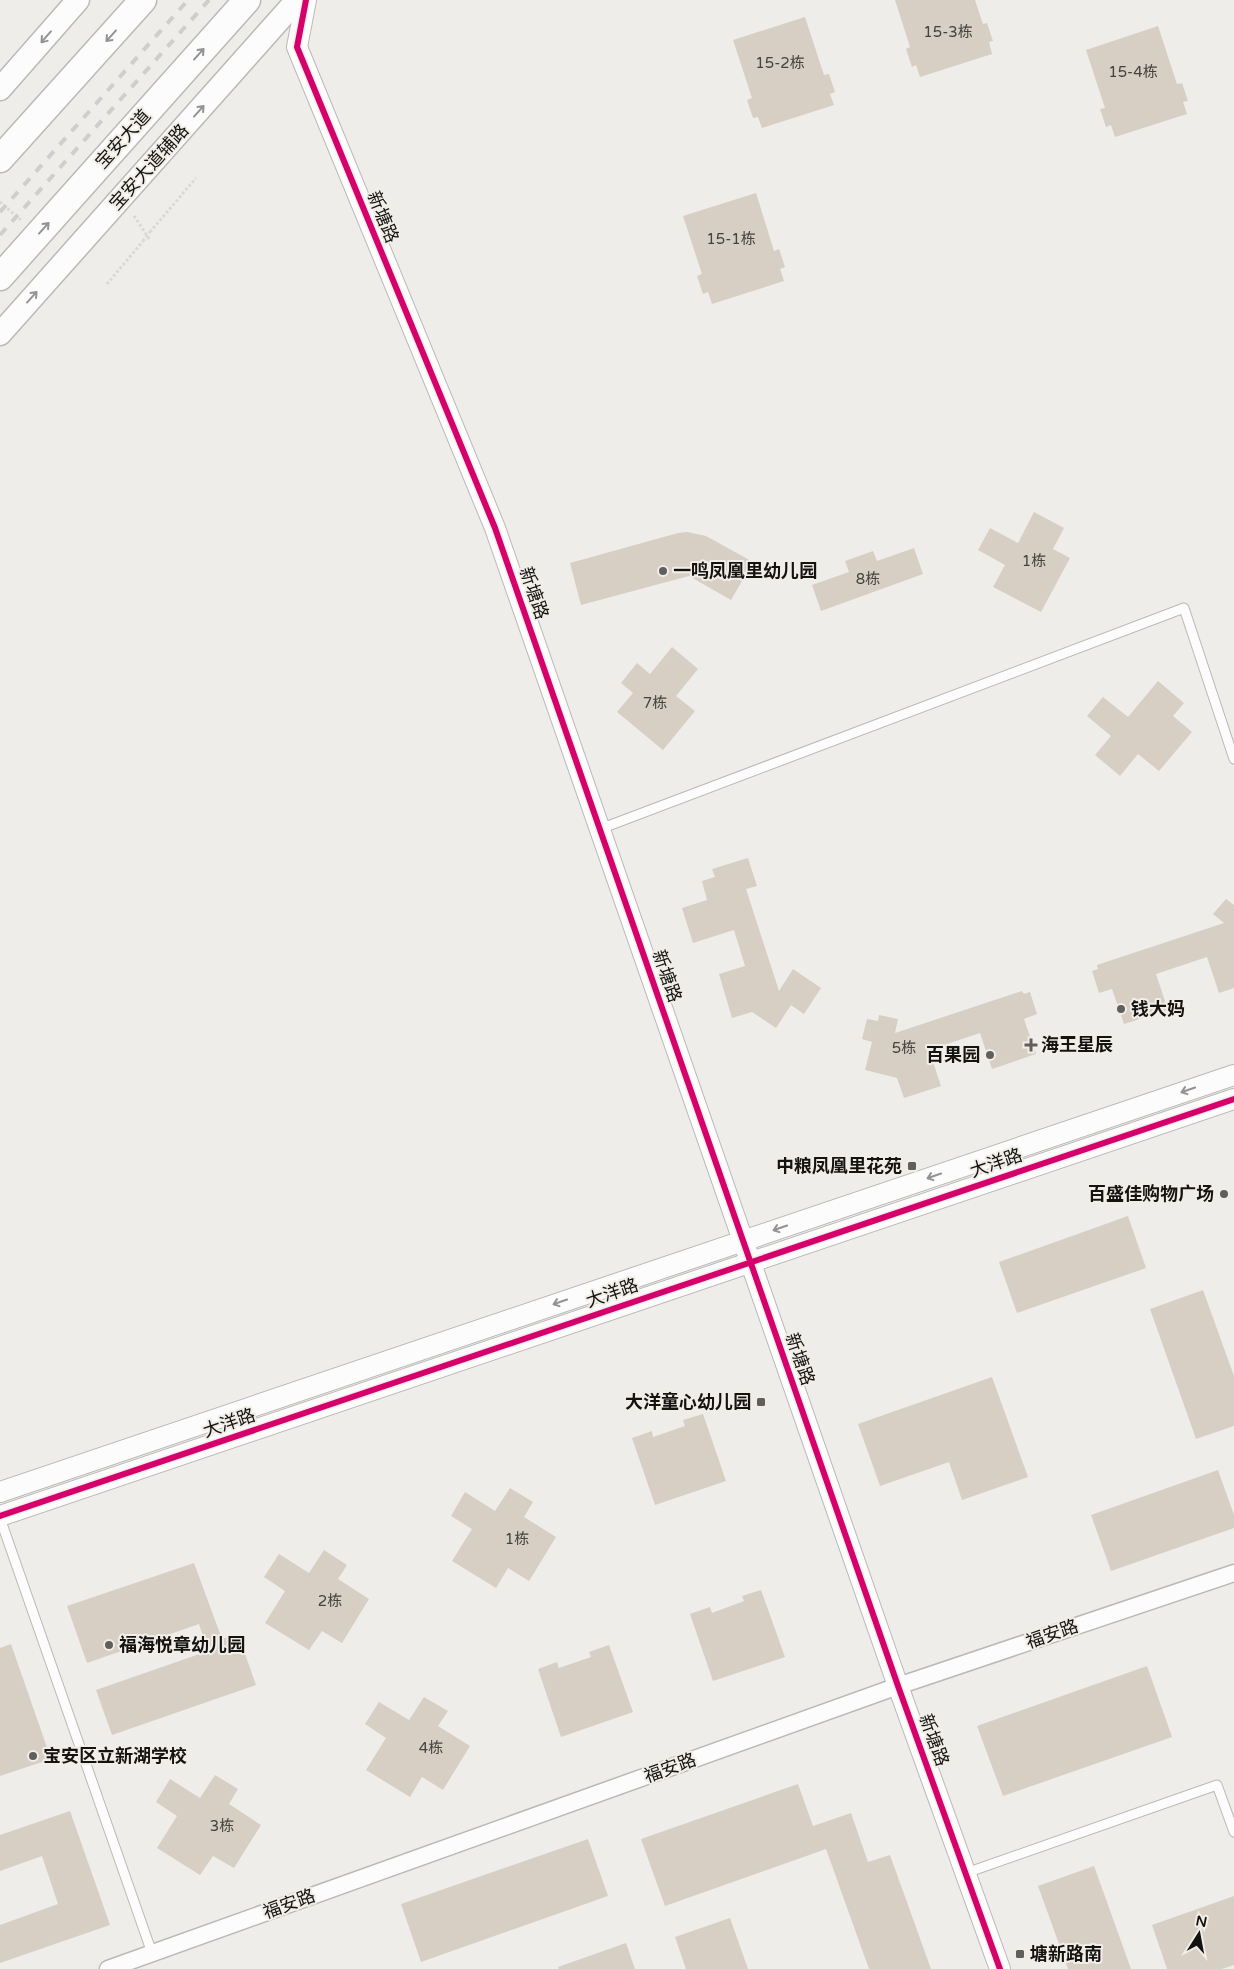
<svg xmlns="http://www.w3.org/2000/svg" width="1234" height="1969" font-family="'Varela Round','Noto Sans SC',sans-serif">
<rect width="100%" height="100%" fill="#efedea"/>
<path fill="#d7cec4" d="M895 0H975L983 24 987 23 993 41 989 42 992 54 920 77 916 65 912 67 906 49 910 47Z
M805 17 824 75 829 74 835 92 830 94 834 105 762 128 758 117 753 118 747 100 752 98 733 40Z
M1158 26 1177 84 1182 83 1188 101 1183 102 1187 114 1115 137 1111 125 1106 127 1100 109 1105 108 1086 50Z
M756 193 774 251 779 249 785 267 780 269 784 281 712 304 708 292 703 294 697 276 702 274 683 216Z
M1034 512 1064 528 1053 549 1070 558 1041 612 993 587 1005 565 978 550 990 528 1018 543Z
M687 532 706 536 753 562 731 600 689 576 581 605 570 563 678 533Z
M914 548 923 574 821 611 812 585 849 572 845 561 873 551 877 561Z
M672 647 698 669 676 696 695 711 663 750 617 712 633 693 621 683 637 663 650 674Z
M1158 681 1184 703 1173 716 1192 732 1159 771 1138 754 1120 776 1095 755 1111 736 1087 716 1103 697 1128 717Z
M748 858 757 886 746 889 779 991 793 969 821 988 804 1014 791 1005 776 1028 752 1012 732 1018 719 974 745 966 734 930 693 943 682 908 707 900 702 881 715 877 712 869Z
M1226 899 1234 905V988L1219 993 1207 957 1156 974 1168 1010 1124 1024 1112 989 1099 993 1092 971 1098 969 1097 965 1224 923 1213 914Z
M1022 991 1024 994 1030 992 1037 1014 1024 1019 1036 1054 992 1069 980 1033 929 1050 941 1086 904 1098 897 1078 865 1070 872 1042 862 1039 867 1019 878 1021 879 1015 898 1019 895 1033Z
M1128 1216 1146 1268 1017 1313 999 1262Z
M1203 1290 1234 1376V1426L1196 1439 1150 1309Z
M992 1377 1028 1477 962 1500 949 1462 880 1486 858 1424Z
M703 1414 726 1481 655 1505 632 1438 652 1431 653 1437 685 1426 683 1420Z
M1218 1470 1234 1515V1528L1111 1571 1091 1515Z
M510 1488 533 1502 524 1517 556 1537 529 1581 508 1568 496 1588 452 1561 472 1529 451 1516 465 1492 495 1511Z
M324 1550 347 1565 338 1579 369 1599 342 1643 322 1631 309 1650 265 1623 285 1591 264 1577 279 1554 309 1573Z
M194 1563 222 1639 238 1634 256 1685 112 1735 96 1690 208 1651 199 1624 87 1663 67 1606Z
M761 1590 785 1657 713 1681 690 1614 710 1607 712 1613 744 1601 742 1596Z
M11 1644 51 1759 0 1776V1648Z
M609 1645 633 1712 561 1737 538 1669 557 1662 559 1668 591 1657 589 1652Z
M1147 1666 1172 1737 1003 1796 977 1726Z
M424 1697 448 1711 438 1726 470 1746 443 1790 422 1777 410 1797 366 1770 386 1738 365 1724 379 1702 409 1720Z
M215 1775 238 1789 229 1804 261 1825 234 1868 213 1856 200 1875 157 1848 177 1816 156 1802 170 1779 200 1798Z
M798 1784 813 1826 851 1813 868 1862 890 1855 931 1969H869L826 1849 665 1906 641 1839Z
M70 1811 110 1925 0 1963V1925L58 1904 42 1856 0 1871V1835Z
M588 1839 608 1896 421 1962 401 1904Z
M1094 1866 1131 1969H1068L1038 1886Z
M1234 1896V1965L1222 1969H1167L1152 1925Z
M730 1918 748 1969H686L675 1937Z
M626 1943 635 1969H559L558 1967Z"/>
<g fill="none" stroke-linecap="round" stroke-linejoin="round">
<defs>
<path id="service" d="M600 829 1184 608 1234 759
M0 1518 152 1953
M966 1873 1217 1785 1234 1832"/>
<path id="minor" d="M108 1969 898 1686 1234 1573"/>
<path id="tertiary" d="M306 0 297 47 495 528 898 1686 1000 1969
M0 1492 1234 1075
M0 1516 1234 1099"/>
<path id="secondary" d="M0 89 78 0
M0 334 297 0"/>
<path id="primary" d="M0 159 143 0
M0 277 247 0"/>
</defs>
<use href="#service" stroke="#bbb9b7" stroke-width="11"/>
<use href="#minor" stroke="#bbb9b7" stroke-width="19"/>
<use href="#tertiary" stroke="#bbb9b7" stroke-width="22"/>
<use href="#secondary" stroke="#bbb9b7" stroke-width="25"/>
<use href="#primary" stroke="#bbb9b7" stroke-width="29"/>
<path stroke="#d8d8d6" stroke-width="3" stroke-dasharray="2.5 2.5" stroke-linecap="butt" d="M0 202 21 220
M134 216 150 240
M150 232 196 178
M107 284 143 241"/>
<use href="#service" stroke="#fdfcfc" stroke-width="9"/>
<use href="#minor" stroke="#fdfcfc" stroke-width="16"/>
<use href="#tertiary" stroke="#fdfcfc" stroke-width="20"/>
<use href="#secondary" stroke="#fdfcfc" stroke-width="22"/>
<use href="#primary" stroke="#fdfcfc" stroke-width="26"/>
<path stroke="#cfcece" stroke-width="4" stroke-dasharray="9 9" stroke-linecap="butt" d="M0 212 188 0
M0 235 209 0"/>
<path stroke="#d8d8d6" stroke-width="3" stroke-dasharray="2.5 2.5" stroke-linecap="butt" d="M143 241 150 232"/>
<defs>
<path id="cycleway" d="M306 0 297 47 495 528 898 1686 1000 1969
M0 1516 1234 1099"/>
</defs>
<use href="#cycleway" stroke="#f1eee8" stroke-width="9"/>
<use href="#cycleway" stroke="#d6006c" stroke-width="6"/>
</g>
<defs><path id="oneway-shaft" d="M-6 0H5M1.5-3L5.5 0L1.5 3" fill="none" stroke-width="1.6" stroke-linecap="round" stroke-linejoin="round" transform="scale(1.25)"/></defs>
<g stroke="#949392">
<use href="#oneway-shaft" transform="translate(111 36) rotate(132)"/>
<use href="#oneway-shaft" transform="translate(46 37) rotate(131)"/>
<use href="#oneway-shaft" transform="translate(199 54) rotate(-48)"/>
<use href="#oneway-shaft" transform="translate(199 111) rotate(-48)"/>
<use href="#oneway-shaft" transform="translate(44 228) rotate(-48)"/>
<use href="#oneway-shaft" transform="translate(32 297) rotate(-48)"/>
<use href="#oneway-shaft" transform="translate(1188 1090) rotate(161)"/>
<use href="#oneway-shaft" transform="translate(934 1176) rotate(161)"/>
<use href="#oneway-shaft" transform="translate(780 1228) rotate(161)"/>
<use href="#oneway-shaft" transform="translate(560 1302) rotate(161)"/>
</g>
<g fill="#615f5d" stroke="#f1eee8" stroke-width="2">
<circle cx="663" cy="571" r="5"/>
<circle cx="1121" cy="1009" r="5"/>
<path d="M1028.5 1037.5h5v5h5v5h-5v5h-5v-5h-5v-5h5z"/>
<circle cx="990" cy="1055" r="5"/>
<rect x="907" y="1161" width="10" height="10" rx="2.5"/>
<circle cx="1224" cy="1194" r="5"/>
<rect x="756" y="1397" width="10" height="10" rx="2.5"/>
<circle cx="109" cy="1645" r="5"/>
<circle cx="33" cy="1756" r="5"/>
<rect x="1015" y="1949" width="10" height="10" rx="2.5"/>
</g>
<g text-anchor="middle" stroke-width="4" stroke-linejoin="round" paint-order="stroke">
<g font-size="15" fill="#45423e">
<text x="948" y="37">15-3栋</text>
<text x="780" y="68">15-2栋</text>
<text x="1133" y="77">15-4栋</text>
<text x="731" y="244">15-1栋</text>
<text x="1034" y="566">1栋</text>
<text x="868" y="584">8栋</text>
<text x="655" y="708">7栋</text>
<text x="904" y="1053">5栋</text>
<text x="517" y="1544">1栋</text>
<text x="330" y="1606">2栋</text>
<text x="431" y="1753">4栋</text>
<text x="222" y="1831">3栋</text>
</g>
<g font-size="18" fill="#141311" stroke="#f1eee8">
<text transform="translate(123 139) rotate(-48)" y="6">宝安大道</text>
<text transform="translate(149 167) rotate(-48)" y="6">宝安大道辅路</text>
<text transform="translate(383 217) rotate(68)" y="6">新塘路</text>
<text transform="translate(534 593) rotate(71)" y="6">新塘路</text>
<text transform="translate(667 976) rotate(71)" y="6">新塘路</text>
<text transform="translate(996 1163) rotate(-19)" y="6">大洋路</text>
<text transform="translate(612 1293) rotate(-19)" y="6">大洋路</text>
<text transform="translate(800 1359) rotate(71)" y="6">新塘路</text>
<text transform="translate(229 1423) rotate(-19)" y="6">大洋路</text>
<text transform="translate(1052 1634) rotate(-19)" y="6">福安路</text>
<text transform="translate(934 1740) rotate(70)" y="6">新塘路</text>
<text transform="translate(670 1768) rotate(-20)" y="6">福安路</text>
<text transform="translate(289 1904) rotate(-20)" y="6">福安路</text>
</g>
<g font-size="18" font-weight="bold" fill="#141311" stroke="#f1eee8" text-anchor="start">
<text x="673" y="577">一鸣凤凰里幼儿园</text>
<text x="1131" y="1015">钱大妈</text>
<text x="1041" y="1051">海王星辰</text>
<text x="980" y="1061" text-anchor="end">百果园</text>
<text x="902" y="1172" text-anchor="end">中粮凤凰里花苑</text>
<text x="1214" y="1200" text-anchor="end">百盛佳购物广场</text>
<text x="751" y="1408" text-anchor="end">大洋童心幼儿园</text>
<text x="119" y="1651">福海悦章幼儿园</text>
<text x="43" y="1762">宝安区立新湖学校</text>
<text x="1030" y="1960">塘新路南</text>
</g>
</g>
<g transform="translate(1199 1934) rotate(11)" stroke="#f1eee8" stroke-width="4" paint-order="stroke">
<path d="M0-4L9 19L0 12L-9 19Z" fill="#141311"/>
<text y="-8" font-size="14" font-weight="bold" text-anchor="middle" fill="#141311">N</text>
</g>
</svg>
